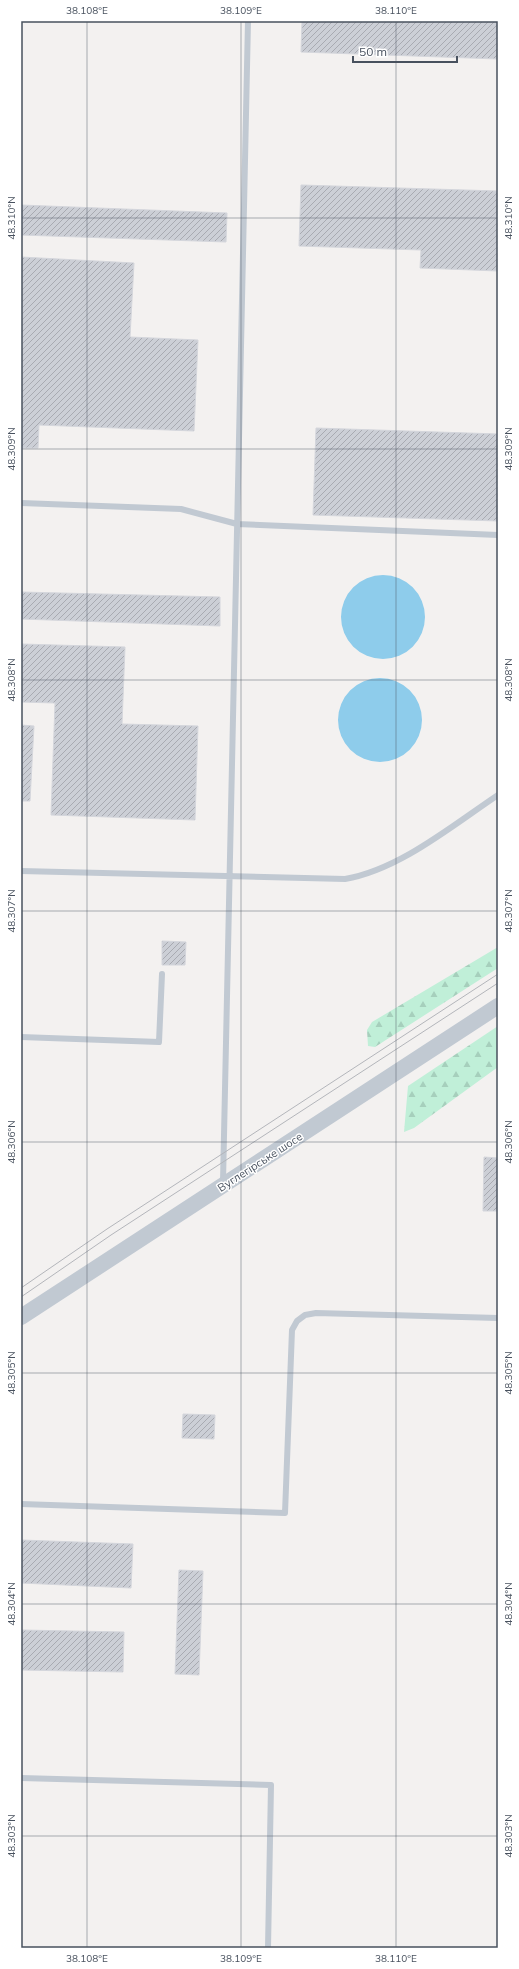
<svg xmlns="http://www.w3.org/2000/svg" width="519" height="1969" font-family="Mulish,sans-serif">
<defs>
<pattern id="forest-firs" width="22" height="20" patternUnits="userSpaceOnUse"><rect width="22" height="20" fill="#c0efd8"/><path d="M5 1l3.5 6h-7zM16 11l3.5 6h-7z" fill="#a6cfbc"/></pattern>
<pattern id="building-hatch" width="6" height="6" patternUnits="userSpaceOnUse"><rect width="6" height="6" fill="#cccfd6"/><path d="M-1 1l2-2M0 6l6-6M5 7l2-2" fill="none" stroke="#a8aab1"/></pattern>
</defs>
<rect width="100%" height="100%" fill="#f3f1f0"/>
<path fill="url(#forest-firs)" d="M498 947V968L375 1047 368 1046 367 1030 372 1022Z
M498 1026V1067L414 1128 404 1132 408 1086Z"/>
<path fill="#8ecceb" d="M341 617a42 42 0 1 1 84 0a42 42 0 1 1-84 0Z
M338 720a42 42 0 1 1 84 0a42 42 0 1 1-84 0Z"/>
<path fill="url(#building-hatch)" stroke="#d4d6dc" d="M302 21H498V59L301 52Z
M301 185 498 191V271L420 268 421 250 299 246Z
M21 205 227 213 226 242 21 235Z
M21 257 134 263 130 337 198 340 194 431 39 425 38 448H21Z
M316 428 498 434V521L313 515Z
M21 592 220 597V626L21 619Z
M21 644 125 647 122 724 198 726 195 820 51 815 55 703 21 702Z
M21 725 34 726 30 801H21Z
M162 941 186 942 185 965H162Z
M484 1157 498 1158V1211H483Z
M183 1414 215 1415 214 1439 182 1438Z
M21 1540 133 1544 131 1588 21 1583Z
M179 1570 203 1571 199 1675 175 1674Z
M21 1630 124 1632 123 1672 21 1670Z"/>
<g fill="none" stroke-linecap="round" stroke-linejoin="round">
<path stroke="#c1c9d2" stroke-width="6" d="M21 503 181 509 237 524 498 535
M21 871 345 879C399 870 453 825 498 795
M21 1037 159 1042 162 974
M223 1182 248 21
M21 1504 285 1513 292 1330 297 1321 305 1315 316 1313 498 1318
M21 1778 271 1785 268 1948"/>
<path stroke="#c1c9d2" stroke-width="16" d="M21 1317 498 1006"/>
<path stroke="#b3b5ba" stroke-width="1" d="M21 1288 107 1229 498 974
M21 1297 111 1235 498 983"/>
</g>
<path fill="none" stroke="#48515e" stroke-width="1" stroke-opacity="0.45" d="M87 21V1948M241 21V1948M396 21V1948M21 218H498M21 449H498M21 680H498M21 911H498M21 1142H498M21 1373H498M21 1604H498M21 1836H498"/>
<g text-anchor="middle" stroke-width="3" stroke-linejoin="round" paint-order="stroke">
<g font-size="11" fill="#48515e" stroke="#fff">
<text transform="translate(260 1162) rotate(-33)" y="4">Вуглегірське шосе</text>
</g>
</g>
<rect width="519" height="1969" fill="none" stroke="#ffffff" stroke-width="44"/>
<path d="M353 56v6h104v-6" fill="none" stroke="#48515e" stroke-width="2"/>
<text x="359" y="56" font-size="12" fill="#48515e" stroke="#ffffff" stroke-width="3" paint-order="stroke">50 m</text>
<rect x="22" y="22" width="475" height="1925" fill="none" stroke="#48515e" stroke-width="1.5"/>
<g font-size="10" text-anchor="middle" fill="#48515e">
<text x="87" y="14">38.108°E</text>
<text x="241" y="14">38.109°E</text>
<text x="396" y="14">38.110°E</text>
<text transform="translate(11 218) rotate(-90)" y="4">48.310°N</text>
<text transform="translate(508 218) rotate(-90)" y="4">48.310°N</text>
<text transform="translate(11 449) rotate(-90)" y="4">48.309°N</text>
<text transform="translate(508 449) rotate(-90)" y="4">48.309°N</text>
<text transform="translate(11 680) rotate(-90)" y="4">48.308°N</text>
<text transform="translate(508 680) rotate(-90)" y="4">48.308°N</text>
<text transform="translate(11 911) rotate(-90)" y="4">48.307°N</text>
<text transform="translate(508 911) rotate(-90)" y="4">48.307°N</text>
<text transform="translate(11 1142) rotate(-90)" y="4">48.306°N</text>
<text transform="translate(508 1142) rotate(-90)" y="4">48.306°N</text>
<text transform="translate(11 1373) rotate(-90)" y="4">48.305°N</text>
<text transform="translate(508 1373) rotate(-90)" y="4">48.305°N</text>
<text transform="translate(11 1604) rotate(-90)" y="4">48.304°N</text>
<text transform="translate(508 1604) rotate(-90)" y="4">48.304°N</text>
<text transform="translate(11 1836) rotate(-90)" y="4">48.303°N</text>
<text transform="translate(508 1836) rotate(-90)" y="4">48.303°N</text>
<text x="87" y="1962">38.108°E</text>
<text x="241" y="1962">38.109°E</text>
<text x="396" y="1962">38.110°E</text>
</g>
</svg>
